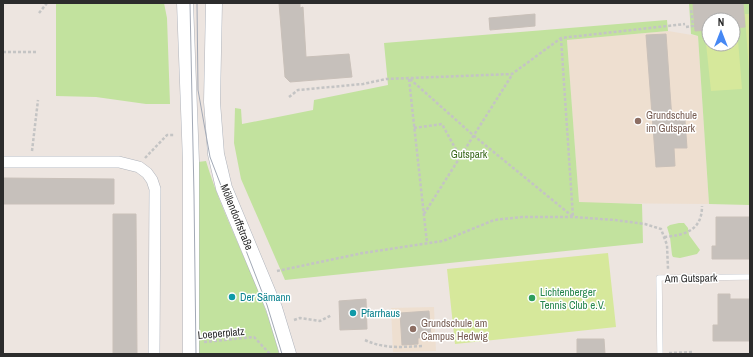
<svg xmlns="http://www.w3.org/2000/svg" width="753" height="357" font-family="'Archivo Narrow',sans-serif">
<rect width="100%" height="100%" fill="#ede5e0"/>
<path fill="#eedfd0" d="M668 31 698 36 709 204 579 203 567 40Z
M434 307 436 351 393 352 391 308Z"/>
<path fill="#c2e29e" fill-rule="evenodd" d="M56 3H164L167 18 170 104H146L96 97 56 96Z
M689 3H750V205L709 204 698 36 691 34ZM709 20H733V44H709Z
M667 20 668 31 567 40 579 202 642 204 643 243 285 280 241 179 234 143 235 108 241 109 242 124 313 110 314 100 388 85 384 43Z
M206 161C226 227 263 287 279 354H199L198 162Z
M679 223H684L688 228 689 235 700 250 697 254 680 258 673 257 672 255 670 237 667 227 670 225Z"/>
<path fill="#d6e89b" d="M745 14H750V86Z
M733 40H738L742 89 711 91 706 43 733 44Z
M608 253 616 327 455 344 447 269Z"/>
<path fill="#c6c0bb" stroke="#c9c0b9" d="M279 3H300V8L303 7 306 57 349 54 352 77 290 82 285 77Z
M693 3H743L745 27 733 28V20H709V30L695 31Z
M535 14V26L490 30 489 18Z
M666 34 672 120H685L687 148H674L675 166 656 167 646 35Z
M3 178 114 179V204H3Z
M113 214H136L137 354H113Z
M716 217H750L749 259H712V246H716Z
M718 294H730V299H750V341H713V325H718Z
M366 299 367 329 340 330 339 301Z
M429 311 431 337 418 338V344L402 345 400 313Z
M577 339H604L605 354H577Z"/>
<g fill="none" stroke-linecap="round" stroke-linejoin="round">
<defs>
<path id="lane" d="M660 354 659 278 750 277"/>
<path id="street" d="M3 162H119L139 167 147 173 152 180 155 189 154 354"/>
<path id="secondary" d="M185 3 191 162V354
M214 3 212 102 216 154 224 188 274 308 288 354"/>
</defs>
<use href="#lane" stroke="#b0b4bc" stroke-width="6"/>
<use href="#street" stroke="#b0b4bc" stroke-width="12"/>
<use href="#secondary" stroke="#b0b4bc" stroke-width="17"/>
<path stroke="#c4c4c4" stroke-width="2.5" stroke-dasharray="3 2" stroke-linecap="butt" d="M39 13 47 3
M686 27 693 26 691 8
M561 38 573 217
M3 52H38
M409 79 427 243
M410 79 473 135 572 216
M289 97 298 90 363 84 386 79 512 74 561 38 685 24
M414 128 442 124 460 157
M32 151 38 100
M145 158 167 135H175
M424 214 512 75
M664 237C686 235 702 230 702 206
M277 271 363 253 443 241 494 220 522 217H573L615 220 645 224 661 229 667 245 668 269
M294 320 300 318 320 321 332 315
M365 340C384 349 402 347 422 346
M204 342 254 337 270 354
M669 353 694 352"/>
<use href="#lane" stroke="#fff" stroke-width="5.5"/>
<use href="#street" stroke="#fff" stroke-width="11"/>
<use href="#secondary" stroke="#fff" stroke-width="16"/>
<path stroke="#a2a9b6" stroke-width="1" d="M190 3 194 195 196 354
M197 3 198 90 210 157 267 305 282 354"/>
</g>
<g fill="#8d6e63" stroke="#fff" stroke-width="1.5">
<circle cx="638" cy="121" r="4"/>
<circle cx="413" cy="329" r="4"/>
</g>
<g fill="#0f9aa8" stroke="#fff" stroke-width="1.5">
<circle cx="232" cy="297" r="4"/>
<circle cx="353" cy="313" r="4"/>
</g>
<circle fill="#2e9e5b" stroke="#fff" stroke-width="1.5" cx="532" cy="298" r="4"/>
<g text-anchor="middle" stroke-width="3" stroke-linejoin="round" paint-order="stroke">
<g font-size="11" fill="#785e54" stroke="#fff" text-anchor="start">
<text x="646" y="119">Grundschule<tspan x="646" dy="13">im Gutspark</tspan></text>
<text x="421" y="327">Grundschule am<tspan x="421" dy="13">Campus Hedwig</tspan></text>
</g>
<g font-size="11" fill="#3b691d" stroke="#fff">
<text x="469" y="158">Gutspark</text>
</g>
<g font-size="11" fill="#2c2c2c" stroke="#fff">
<text transform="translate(237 217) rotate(68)" y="4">Möllendorffstraße</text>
<text transform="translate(691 278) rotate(-1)" y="4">Am Gutspark</text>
<text transform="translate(221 333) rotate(-5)" y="4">Loeperplatz</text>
</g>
<g font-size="11" fill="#27864d" stroke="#fff" text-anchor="start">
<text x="540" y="296">Lichtenberger<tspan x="540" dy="13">Tennis Club e.V.</tspan></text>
</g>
<g font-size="11" fill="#0d838f" stroke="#fff" text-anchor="start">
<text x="240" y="301">Der Sämann</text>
<text x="361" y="317">Pfarrhaus</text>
</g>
</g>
<rect width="753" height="357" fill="none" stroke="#2c2c2c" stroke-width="8"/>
<g transform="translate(721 32)"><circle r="19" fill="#ffffff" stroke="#ababab"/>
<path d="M0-3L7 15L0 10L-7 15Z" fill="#4688f4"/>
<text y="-6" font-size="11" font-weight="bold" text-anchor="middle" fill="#2c2c2c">N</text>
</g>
</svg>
